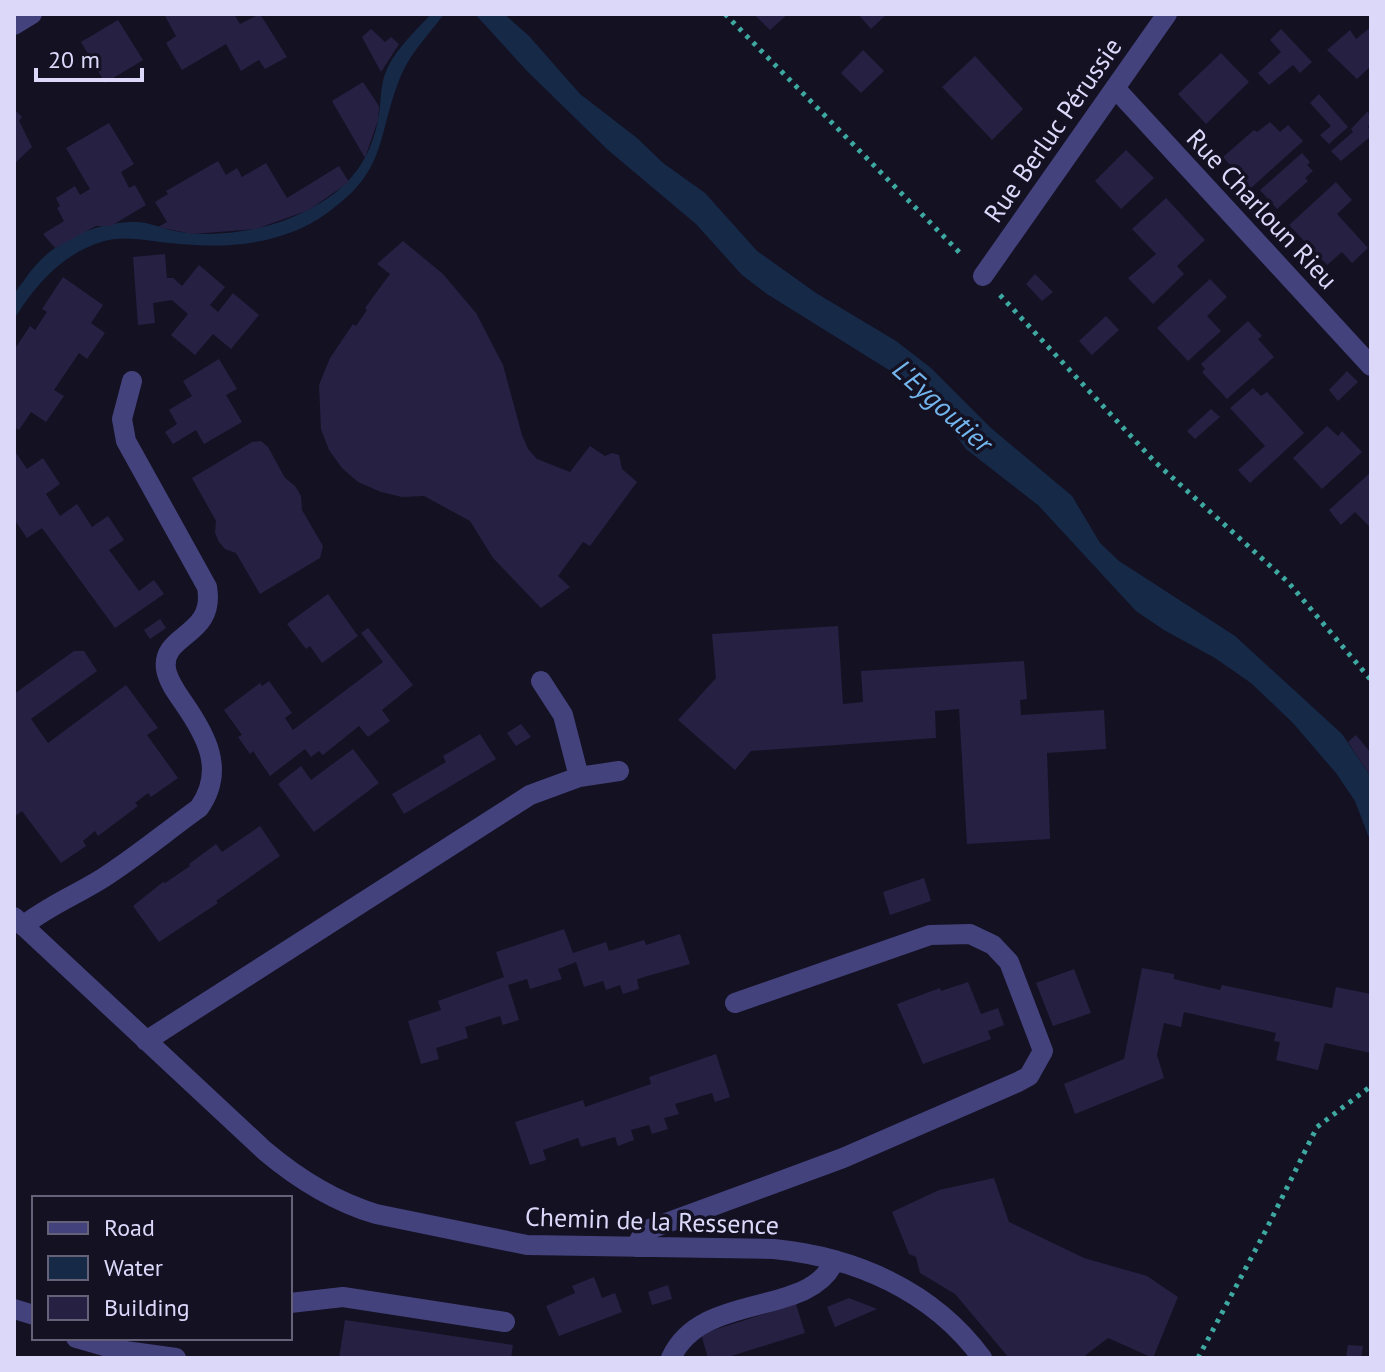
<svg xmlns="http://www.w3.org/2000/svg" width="1385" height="1372" font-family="'PT Sans',sans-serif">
<rect width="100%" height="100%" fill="#141123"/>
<path fill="#162a48" d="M431 14H444C430 33 412 51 402 73 376 134 390 169 327 213 282 246 223 249 170 243 148 241 125 235 104 241 63 253 36 284 14 319 14 312 12 301 15 294 16 289 22 284 25 279 49 243 91 223 133 222 148 221 165 230 180 232 213 237 252 232 283 221 333 202 368 174 378 120 381 106 380 91 384 77 392 52 414 33 431 14Z
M475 14H504L529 36 580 94 637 138 663 163 705 193 757 251 816 293 896 341 931 368 991 428 1072 496 1100 543 1119 561 1235 636 1342 734 1371 777V843L1355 801 1336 773 1293 723 1251 683 1215 658 1164 630 1136 611 1038 505 966 449 944 419 889 370 767 294 742 275 696 224 608 150 527 71Z"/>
<path fill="#262042" d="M164 14H234L240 24 260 14 287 57 265 69 259 60 241 71 226 44 182 70 166 43 176 36Z
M754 14H788L770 30Z
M858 14H887L871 29Z
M118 20 143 60 105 83 81 42Z
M1371 27V66L1357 79 1327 50 1350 30 1356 39Z
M371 29 385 42 391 37 399 44 381 72 362 37Z
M1281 29 1312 62 1300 73 1293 65 1269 85 1258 73 1281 52 1270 40Z
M863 50 884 71 861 93 841 73Z
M1221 53 1249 82 1206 124 1178 94Z
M975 56 1023 109 992 140 942 87Z
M363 82 379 106 378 120 365 158 332 101Z
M1319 94 1348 127 1329 144 1320 135 1331 126 1310 103Z
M14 109 22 117 19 121 32 147 14 164Z
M1368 111 1371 124 1368 126 1371 136 1341 161 1331 151 1353 132 1351 129Z
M1270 122 1280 132 1288 125 1303 141 1251 188 1223 157 1254 130 1257 132Z
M109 123 134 164 121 172 129 188 135 185 146 205 111 226H96L55 248 43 234 64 221 57 208 60 206 56 198 75 186 80 195 90 189 66 148Z
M1126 150 1154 178 1121 209 1095 181Z
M1302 153 1310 162 1307 165 1313 171 1305 178 1308 181 1277 209 1260 190Z
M218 161 226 175 237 168 242 177 266 163 287 198 339 166 349 182 309 210 256 229 192 234 158 227 167 222 155 202 168 194 166 191Z
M1336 182 1352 200 1337 214 1368 248 1352 263 1342 252 1327 265 1289 225Z
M1166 198 1205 240 1177 266 1184 274 1153 304 1128 278 1156 254 1132 229Z
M403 241 443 274 476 313 503 365 522 435 528 449 537 459 570 472 590 446 605 456 612 453 619 455 622 469 637 482 590 546 583 542 558 576 570 587 541 608 493 558 470 521 424 496 402 497 381 492 358 482 342 468 329 450 321 429 319 385 330 358 353 324 356 326 367 310 365 308 390 274 377 264Z
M165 254 167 278H173L182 286 199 265 225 287 210 305 218 312 233 293 259 315 231 349 213 334 195 355 171 335 188 314 172 300 153 303 155 323 138 325 133 257Z
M1035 274 1053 292 1042 301 1026 284Z
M63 277 103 305 91 323 105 333 87 359 79 353 54 390 64 396 46 422 31 412 19 430 14 427V350L30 326 35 330 47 312 42 309Z
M1210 279 1227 297 1207 316 1221 331 1188 361 1157 328Z
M1106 316 1119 330 1092 355 1079 341Z
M1248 321 1262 336 1258 339 1274 357 1227 399 1202 372 1205 369 1201 364Z
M219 359 237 389 226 395 242 422 204 444 196 430 173 444 165 432 177 424 169 410 192 396 183 381Z
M1347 371 1358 382 1338 401 1329 390Z
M1253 388 1261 396 1267 392 1304 433 1250 483 1238 470 1265 446 1230 408Z
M1211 409 1220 417 1195 439 1187 431Z
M1327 426 1338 436 1342 431 1362 452 1322 489 1293 458Z
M261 441 268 447 285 478 295 486 301 496 302 510 323 546 320 558 260 594 236 553 225 549 219 542 215 533 216 521 192 478 252 442Z
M14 450 27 469 43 458 60 484 46 494 60 516 77 504 92 527 108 516 124 540 109 550 139 591 154 580 164 594 115 628 42 528 27 538 14 519Z
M1371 472V528L1355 512 1341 525 1329 510Z
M328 594 358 636 322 663 310 646 306 649 287 624Z
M160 619 166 628 150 639 144 630Z
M838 626 843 704 863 702 861 671 1024 661 1027 699 1020 700 1021 715 1104 710 1106 749 1047 753 1050 839 967 844 959 709 935 711 936 738 751 751 735 770 678 720 716 678 712 634Z
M368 628 413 685 382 710 390 721 368 737 359 726 323 755 319 751 311 757 305 749 270 776 253 751 250 754 238 737 242 735 224 710 260 683 262 686 269 681 292 713 285 718 293 730 383 662 361 633Z
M74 651H84L97 671 31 719 48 743 126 685 158 728 147 735 178 778 151 797 148 793 135 803 138 806 98 836 95 831 83 841 86 846 61 863 22 811 14 817V694Z
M521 724 531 737 516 746 507 733Z
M480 734 496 759 404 814 392 794 446 762 443 756Z
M1356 735 1371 753V777L1348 742Z
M353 749 379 783 314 832 278 784 301 766 311 780Z
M260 826 280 856 216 901 218 903 159 942 133 906 163 882 165 883 190 866 189 864 216 844 222 852Z
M924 878 931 901 890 915 883 892Z
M564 929 573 953 606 942 609 951 644 940 646 945 680 934 690 964 637 979 639 989 623 994 620 985 606 990 603 981 584 987 576 962 558 969 562 979 530 989 527 979 508 985 519 1020 503 1025 500 1016 465 1027 468 1038 436 1048 439 1059 421 1064 408 1021 441 1010 438 1001 504 977 496 952Z
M1142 968 1174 974V979L1220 990 1222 985 1332 1008 1336 987 1371 994V1053L1325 1043 1318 1070 1276 1060 1280 1042 1274 1041 1276 1033 1184 1012 1181 1027 1164 1023 1157 1055 1164 1078 1075 1114 1064 1084 1124 1059Z
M1074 969 1091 1013 1053 1026 1036 983Z
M968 982 981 1014 998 1008 1004 1025 988 1031 991 1039 923 1064 897 1004 940 988 941 991Z
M716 1054 730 1097 715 1102 712 1093 675 1104 679 1114 664 1118 668 1129 652 1134 649 1125 631 1130 634 1140 618 1146 615 1137 581 1147 578 1138 543 1150 546 1160 530 1165 515 1122 583 1100 585 1107 651 1084 649 1077Z
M994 1178 1009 1222 1084 1258 1147 1276 1178 1297 1153 1358 1108 1338 1082 1358H1009L955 1294 920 1273 916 1257 909 1254 892 1212 939 1190Z
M594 1277 602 1298 615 1293 622 1312 559 1336 546 1306 575 1293 572 1286Z
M668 1285 672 1299 652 1305 648 1292Z
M849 1298 877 1309 835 1327 827 1307Z
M796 1304 805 1333 725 1358H708L701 1334Z
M345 1320 513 1345 511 1358H339Z
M1348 1345 1363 1346 1361 1358H1346Z"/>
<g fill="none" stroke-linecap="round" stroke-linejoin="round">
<path stroke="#3ea9a1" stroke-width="5" stroke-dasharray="4 6" stroke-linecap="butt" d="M725 14 963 256
M1000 295 1154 461 1288 582 1371 680
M1198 1358 1266 1230 1317 1127 1371 1086"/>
<path stroke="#44427d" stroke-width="20" d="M14 25 32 14
M1115 88 1371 366
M983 276 1167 14
M541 681 563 715 579 777
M14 917 265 1151C297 1178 336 1202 376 1214L527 1245 774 1249C855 1257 933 1291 982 1358
M23 926C48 906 76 895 103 878 136 857 167 831 199 808 226 770 206 735 183 702 176 692 168 681 166 669 161 633 216 637 207 587L126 441 122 419 132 381
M146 1041 530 795 579 777 619 771
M636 1247 641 1237 650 1229 843 1158 1018 1082 1029 1076 1043 1051 1009 962 993 945 970 934 930 935 735 1003
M290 1303 343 1297 505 1322
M14 1309 34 1315
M76 1338 118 1350 176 1358
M671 1358C702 1290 810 1319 835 1260"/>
</g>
<g text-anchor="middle" stroke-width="7" stroke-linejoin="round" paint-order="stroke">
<g font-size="26" fill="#dcd8fa" stroke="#141123">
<text transform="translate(1053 130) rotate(-55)" y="9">Rue Berluc Pérussie</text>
<text transform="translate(1262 209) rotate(47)" y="9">Rue Charloun Rieu</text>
<text transform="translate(652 1221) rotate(2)" y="9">Chemin de la Ressence</text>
</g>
<g font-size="28" font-style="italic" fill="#73b6ee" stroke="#141123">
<text transform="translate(943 406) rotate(42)" y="10">L'Eygoutier</text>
</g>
</g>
<rect width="1385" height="1372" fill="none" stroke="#dcd8fa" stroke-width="32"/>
<rect x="32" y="1196" width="260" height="144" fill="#141123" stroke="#646179" stroke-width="2"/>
<rect x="48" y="1222" width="40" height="12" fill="#44427d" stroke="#646179" stroke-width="2"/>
<text x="104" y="1236" font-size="24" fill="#dcd8fa">Road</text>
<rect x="48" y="1256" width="40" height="24" fill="#162a48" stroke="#646179" stroke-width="2"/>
<text x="104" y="1276" font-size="24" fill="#dcd8fa">Water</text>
<rect x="48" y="1296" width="40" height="24" fill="#262042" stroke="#646179" stroke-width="2"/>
<text x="104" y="1316" font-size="24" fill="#dcd8fa">Building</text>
<path d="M36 68v12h106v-12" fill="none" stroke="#dcd8fa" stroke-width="4"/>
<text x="48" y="68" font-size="24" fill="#dcd8fa" stroke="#141123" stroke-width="6" paint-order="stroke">20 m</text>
</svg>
